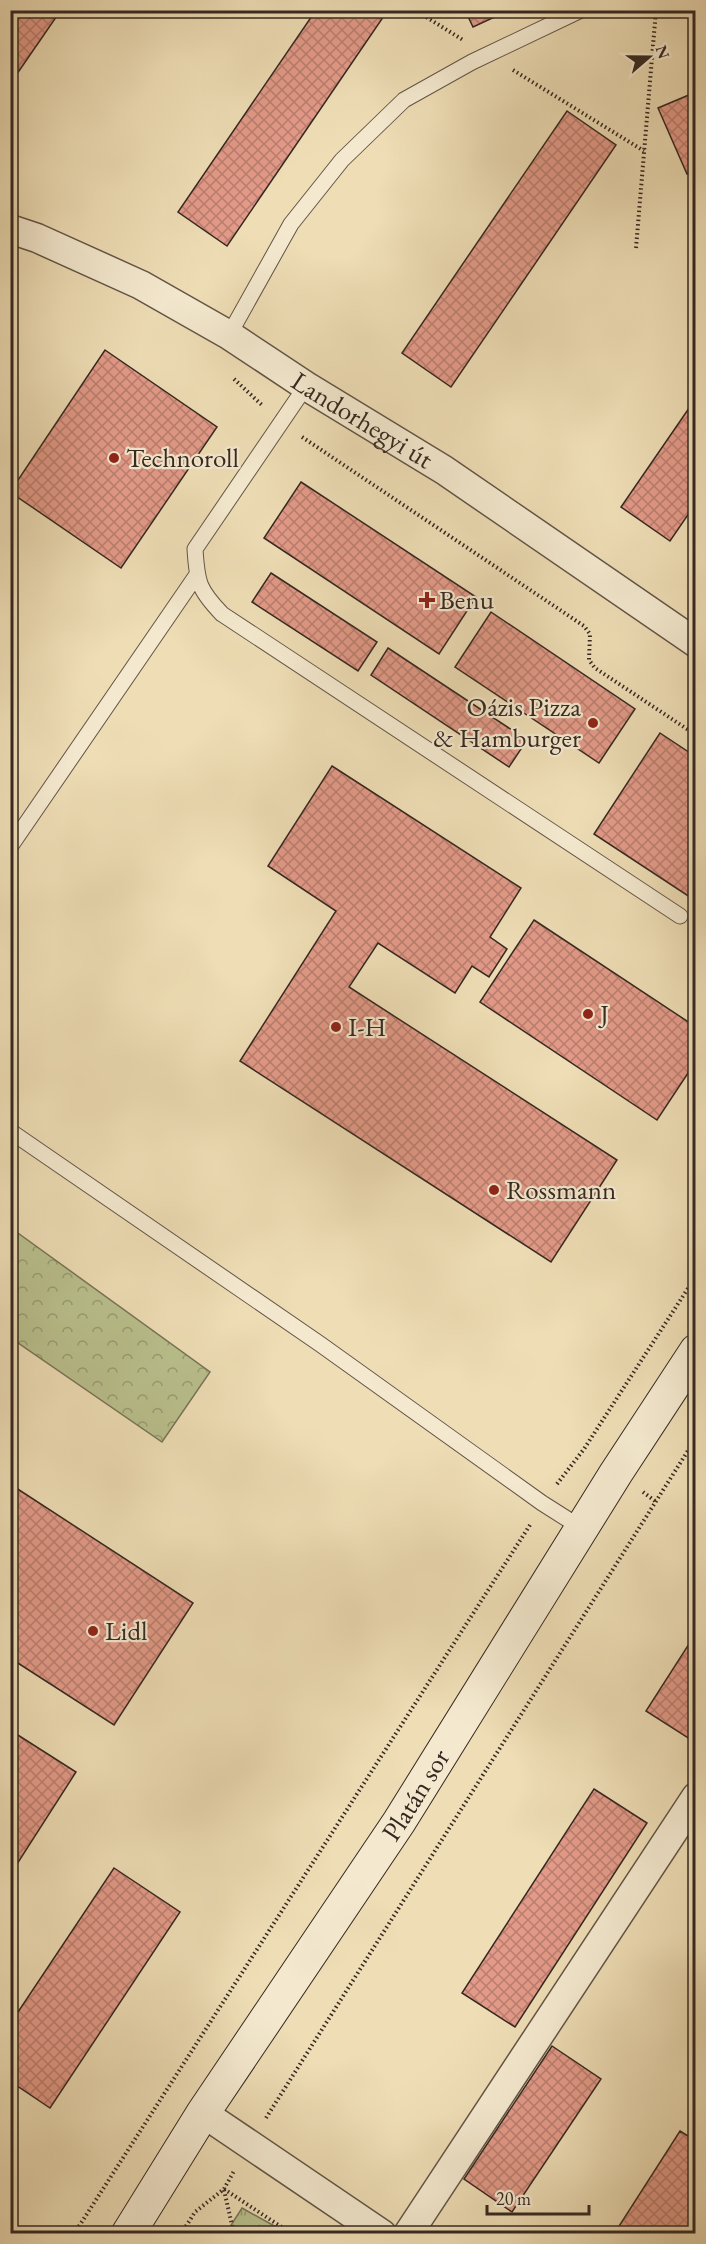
<svg xmlns="http://www.w3.org/2000/svg" width="706" height="2244" font-family="'EB Garamond',serif">
<defs>
<pattern id="forest-crowns" width="20" height="18" patternUnits="userSpaceOnUse" patternTransform="scale(1.5)"><rect width="20" height="18" fill="#b9c08d"/><path d="M2 6a3 3 0 1 1 6 0M12 15a3 3 0 1 1 6 0" fill="none" stroke="#979c73"/></pattern>
<pattern id="park-tufts" width="24" height="20" patternUnits="userSpaceOnUse" patternTransform="scale(1.5)"><rect width="24" height="20" fill="#b9c08d"/><path d="M3 7l-1-3M5 7V3M7 7l1-3M15 17l-1-3M17 17v-4M19 17l1-3" fill="none" stroke="#979c73"/></pattern>
<pattern id="building-cross-hatch" width="8" height="8" patternUnits="userSpaceOnUse" patternTransform="scale(1.5)"><rect width="8" height="8" fill="#e39a88"/><path d="M0 0l8 8M0 8l8-8" fill="none" stroke="#b97e6f"/></pattern>
</defs>
<rect width="100%" height="100%" fill="#eeddb5"/>
<filter id="stains"><feTurbulence type="fractalNoise" baseFrequency=".00333" numOctaves="4"/><feColorMatrix values="0 0 0 0 .2 0 0 0 0 .09 0 0 0 0 .02 0 0 0 .5 -.17"/></filter>
<radialGradient id="worn" r=".72"><stop offset=".6" stop-color="#630" stop-opacity="0"/><stop offset="1" stop-color="#630" stop-opacity=".3"/></radialGradient>
<path fill="url(#forest-crowns)" stroke="#777457" stroke-width="1.5" d="M11 1228 210 1372 162 1442 11 1338Z"/>
<path fill="url(#park-tufts)" stroke="#777457" stroke-width="1.5" d="M242 2208 287 2233H226Z"/>
<path fill="url(#building-cross-hatch)" stroke="#352821" stroke-width="1.5" d="M10 10H61L10 84Z
M316 10H388L227 246 178 212Z
M465 10H510L473 27Z
M696 92V171L687 174 658 108Z
M567 111 616 145 451 387 402 353Z
M105 350 217 427 121 568 10 492Z
M696 398V503L670 541 621 507Z
M301 482 476 597 439 654 264 538Z
M271 573 377 642 358 671 252 602Z
M491 612 635 709 599 763 455 667Z
M388 648 527 740 509 767 371 675Z
M660 733 696 757V901L594 834Z
M332 766 521 888 490 937 507 949 489 977 472 966 455 993 378 943 349 987 617 1160 551 1262 240 1061 336 911 268 866Z
M534 920 696 1027V1061L657 1120 480 1002Z
M10 1484 193 1603 114 1725 10 1658Z
M696 1633V1743L646 1711Z
M10 1730 76 1772 10 1875Z
M594 1789 647 1823 515 2027 462 1993Z
M114 1868 180 1912 50 2108 10 2081V2024Z
M552 2046 601 2079 512 2212 464 2179Z
M680 2131 696 2141V2218L686 2234H614Z"/>
<g fill="none" stroke-linecap="round" stroke-linejoin="round">
<defs>
<path id="lane" d="M229 335 291 224 342 160 404 100 472 62 581 10
M306 386 195 549C197 583 199 590 222 614L680 916
M10 847 196 576
M10 1131 320 1344 542 1503 583 1529"/>
<g id="street">
<path id="s1" d="M10 229 37 238 141 285 229 335 306 386 444 470 696 643"/>
<path d="M203 2113 382 2234"/>
<path d="M408 2234 696 1797"/>
</g>
<g id="secondary">
<path id="s2" d="M128 2234 203 2113 399 1822 616 1473 696 1351"/>
</g>
</defs>
<use href="#lane" stroke="#635546" stroke-width="17"/>
<use href="#street" stroke="#635546" stroke-width="31"/>
<use href="#secondary" stroke="#352821" stroke-width="35"/>
<path stroke="#352821" stroke-width="4" stroke-dasharray="1.5 3" stroke-linecap="butt" d="M415 10 463 40
M513 70 644 151
M636 248 656 10
M234 379 263 406
M302 437 584 626 590 634 589 660 595 668 696 735
M557 1484 584 1449 696 1276
M643 1492 655 1501
M266 2118 696 1438
M224 2189 292 2234
M224 2190 234 2234
M74 2234 530 1525
M181 2234 195 2212 224 2189 234 2171"/>
<use href="#lane" stroke="#f4e9cf" stroke-width="15"/>
<use href="#street" stroke="#f4e9cf" stroke-width="28"/>
<use href="#secondary" stroke="#f4e9cf" stroke-width="33"/>
</g>
<g fill="#8f2418" stroke="#f4e9cf" stroke-width="2">
<circle cx="114" cy="458" r="6"/>
<path d="M424 591h6v6h6v6h-6v6h-6v-6h-6v-6h6z"/>
<circle cx="593" cy="723" r="6"/>
<circle cx="588" cy="1014" r="6"/>
<circle cx="336" cy="1027" r="6"/>
<circle cx="494" cy="1190" r="6"/>
<circle cx="93" cy="1631" r="6"/>
</g>
<g text-anchor="middle" stroke-width="4.5" stroke-linejoin="round" paint-order="stroke">
<g font-size="27" fill="#352821" stroke="#f4e9cf">
<text dy="9" stroke="none"><textPath href="#s1" startOffset="402">Landorhegyi út</textPath></text>
<text dy="9" stroke="none"><textPath href="#s2" startOffset="525">Platán sor</textPath></text>
</g>
<g font-size="27" fill="#352821" stroke="#f4e9cf" text-anchor="start">
<text x="126" y="467">Technoroll</text>
<text x="439" y="609">Benu</text>
<text x="581" y="716" text-anchor="end">Oázis Pizza<tspan x="581" dy="31">&amp; Hamburger</tspan></text>
<text x="600" y="1023">J</text>
<text x="348" y="1036">I-H</text>
<text x="506" y="1199">Rossmann</text>
<text x="105" y="1640">Lidl</text>
</g>
</g>
<rect width="706" height="2244" fill="none" stroke="#eeddb5" stroke-width="36"/>
<rect x="12" y="12" width="682" height="2220" fill="none" stroke="#352821" stroke-width="3"/>
<rect x="18" y="18" width="670" height="2208" fill="none" stroke="#352821" stroke-width="1.5"/>
<g transform="translate(649 57) rotate(70)" stroke="#f4e9cf" stroke-width="4.5" paint-order="stroke">
<path d="M0-4.5L10 22L0 15L-10 22Z" fill="#352821"/>
<text y="-9" font-size="16" font-weight="bold" text-anchor="middle" fill="#352821">N</text>
</g>
<path d="M487 2205v9h102v-9" fill="none" stroke="#352821" stroke-width="3"/>
<text x="496" y="2205" font-size="18" fill="#352821" stroke="#f4e9cf" stroke-width="4.5" paint-order="stroke">20 m</text>
<rect width="100%" height="100%" filter="url(#stains)"/>
<rect width="100%" height="100%" fill="url(#worn)"/>
</svg>
